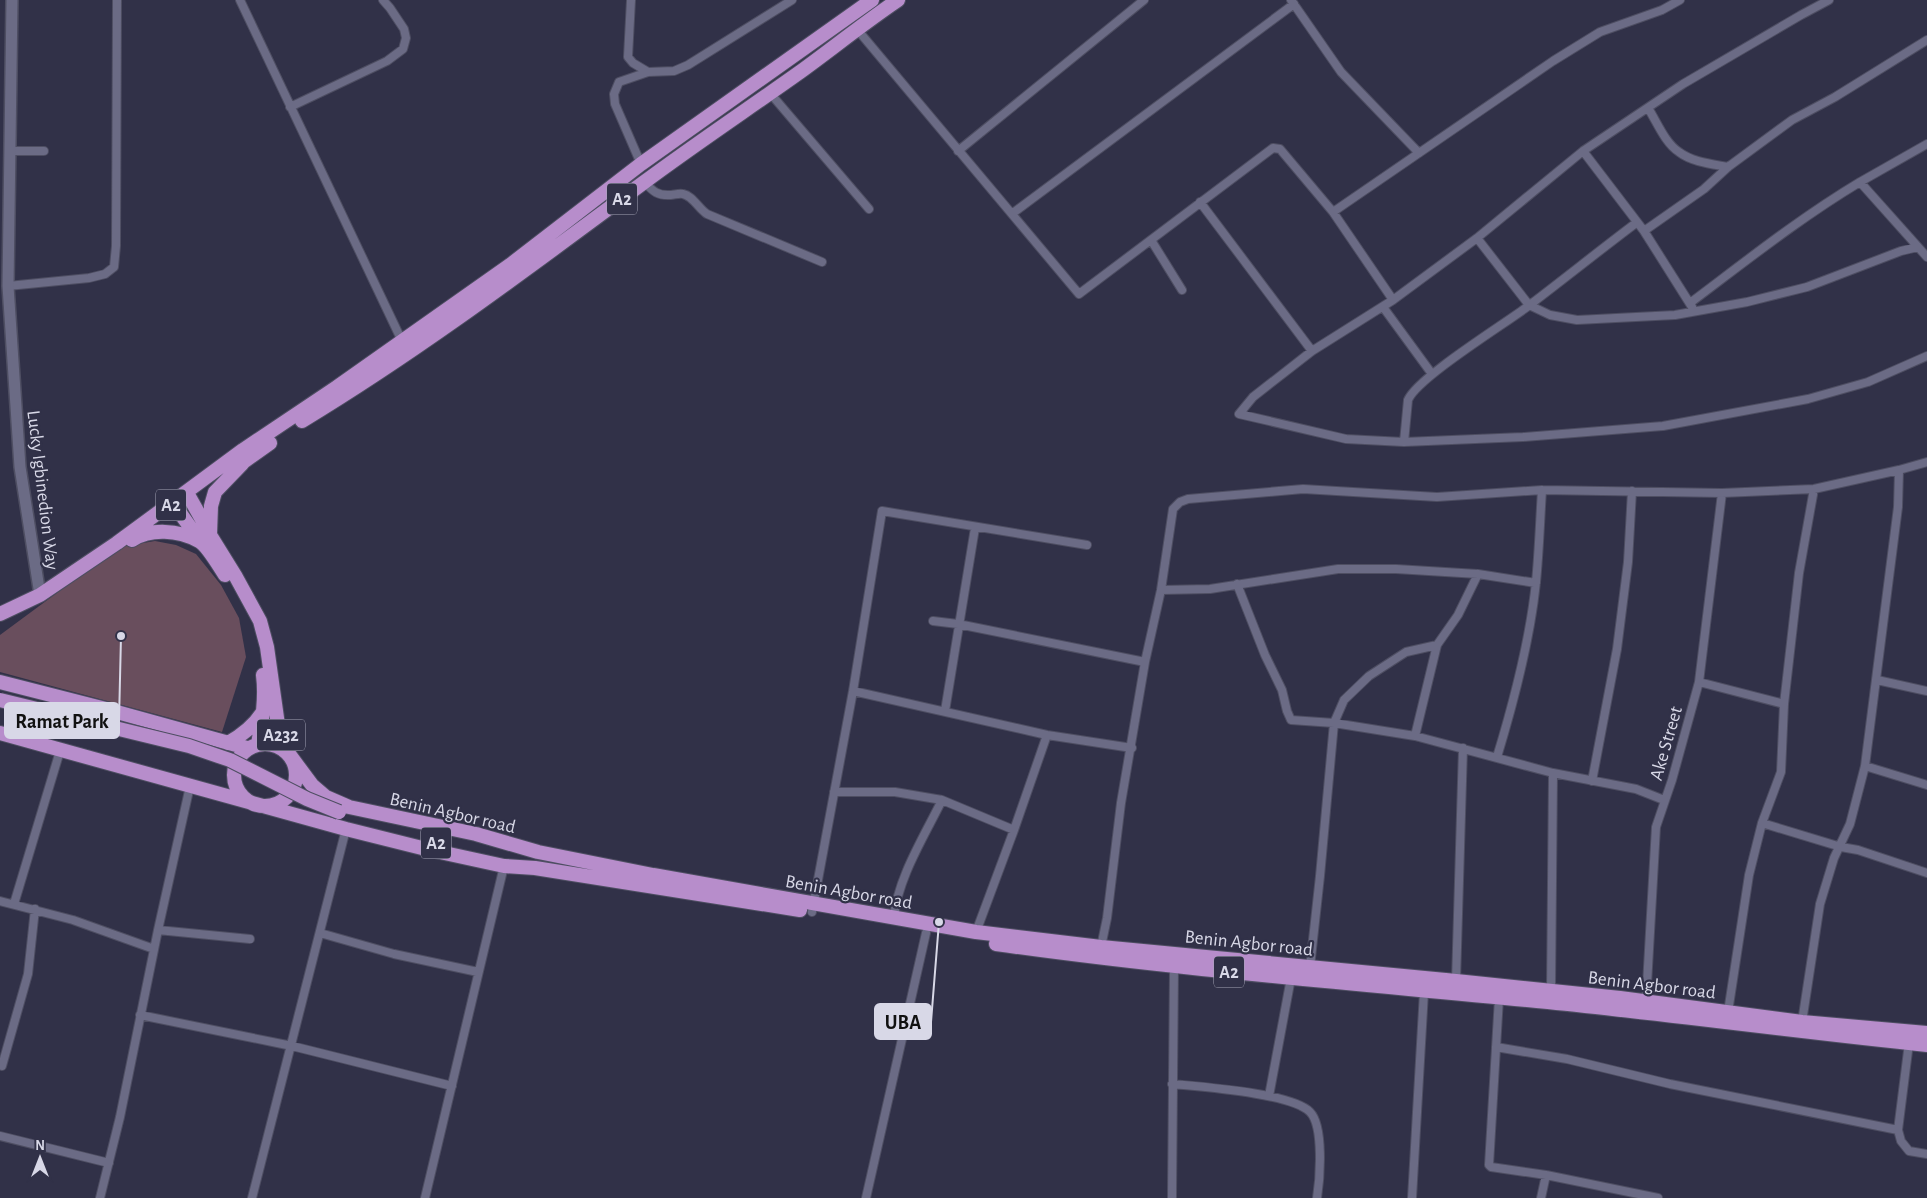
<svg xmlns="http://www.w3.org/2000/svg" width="1927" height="1198" font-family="'Alegreya Sans',sans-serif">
<rect width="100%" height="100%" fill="#313148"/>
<path fill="#694e5d" d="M155 541 176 545 196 554 221 585 239 618 246 657 222 732 0 672V635L107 556 125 546Z"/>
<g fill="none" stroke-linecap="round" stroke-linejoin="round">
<defs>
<path id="street" d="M240 0 402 341
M631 0 628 57 633 63 648 72
M1291 0 1341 72 1419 153
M1829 0 1801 15 1683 84 1583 151 1477 238 1393 300 1312 351 1253 397 1239 414 1346 439 1404 442 1523 437 1663 426 1808 399 1868 382 1927 356
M856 28 1079 294 1273 148 1280 149 1333 212 1393 300
M770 93 869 209
M290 107 387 61 403 49 406 38 404 29 390 8 383 0
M1648 108C1657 122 1665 143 1679 152 1692 162 1712 164 1728 167
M1927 144 1860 182 1927 257
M10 151H44
M958 151 1144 0
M1583 151 1644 231 1692 307
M641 164 615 104 614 94 619 82 648 72 674 71 688 65 792 0
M644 182C653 191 657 196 671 195 674 195 679 193 683 194 693 196 698 208 707 214L822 262
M1200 202 1312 351
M1333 212 1553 61 1600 32 1662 10 1680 0
M1013 213 1294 4
M1644 231 1704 189 1728 167 1792 120 1835 97 1927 40
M1477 238 1529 305 1550 315 1577 320 1675 315 1747 302 1807 287 1901 251 1918 247
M1151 240 1182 290
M8 286 89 278 105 274 114 267 116 246 117 0
M1690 303C1746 261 1800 218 1860 182
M1383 307 1432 374
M1404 442 1408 400C1417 378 1503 325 1527 307 1564 279 1600 250 1636 223
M1237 584 1265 655 1282 690 1287 711 1291 720 1334 723 1415 736 1553 773 1636 789 1664 800
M1161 590 1210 589 1338 569H1396L1478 574 1536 583
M933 621 958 624 1145 662
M1877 680 1927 691
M1699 682 1784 704
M853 691 1047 735 1132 748
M945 711 975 528
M1415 736 1437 645 1458 615 1478 574
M1497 757C1514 701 1530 641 1536 582 1539 552 1540 521 1542 490
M1865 766 1927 785
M1592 781 1617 649 1628 562 1632 491
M834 792H895L942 800 1014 830
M1762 823 1841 847 1858 850 1927 873
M0 901 73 920 154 949
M14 904 60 751
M812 912 853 691 882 511 1087 545
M894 918C897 879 925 835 942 800
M158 930 250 939
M976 932 1014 830 1047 735
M320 933 394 954 478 972
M1101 947 1107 918 1121 803 1145 662 1161 590 1173 509 1180 502 1188 499 1303 489 1437 497 1542 490 1722 493 1814 489 1899 470 1927 462
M1310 967 1320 876 1334 723 1344 700 1369 676 1406 652 1437 645
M1456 981 1463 748
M1551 991 1553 773
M1499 998 1489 1165 1491 1167 1546 1175 1658 1198
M1646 1002 1656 827 1672 780 1699 682 1722 493
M1728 1012 1749 875 1762 823 1781 772 1784 704 1799 573 1814 489
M140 1015 292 1046 452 1086
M1802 1022 1820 904 1834 858 1850 824 1865 766 1898 507 1899 470
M1909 1043 1898 1130 1901 1141 1909 1151 1927 1154
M1496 1047 1567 1059 1670 1084 1898 1130
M2 1066 28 974 35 909
M1172 1084C1202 1087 1291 1093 1310 1112 1324 1126 1320 1179 1317 1198
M1269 1096 1291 978
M0 1136 109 1163
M100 1198 120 1117 158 930 190 786
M252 1198 346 829
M425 1198 504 866
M866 1198 926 933
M1172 1198 1174 966
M1412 1198 1424 992
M1541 1198 1546 1175"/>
<path id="secondary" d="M12 0 8 286 20 467 40 595"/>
<path id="highway" d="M302 421C421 349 532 265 643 183 694 145 748 109 800 72 833 48 864 23 898 0
M242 464 215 492 211 506 210 535 236 577 260 621 267 647 279 732 289 754 312 785 326 797 349 807 476 834 538 852 653 875 976 932 1101 947 1456 981 1620 998 1802 1022 1927 1033
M235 468 270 443
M187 493 209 532
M173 503 200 541
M132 540C151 528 178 530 199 541 207 545 219 566 225 575
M0 614 40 595 117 543 243 450 337 387 510 265 641 164 872 0
M0 682 106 709 247 748
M0 733 346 829 426 849 504 866 535 868 800 910
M228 743C242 735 253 727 262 713
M234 775a31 31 0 1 1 62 0a31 31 0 1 1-62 0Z
M258 744C262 722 266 698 263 675
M996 944C1179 970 1364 984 1548 1002 1675 1015 1801 1032 1927 1045"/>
</defs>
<use href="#street" stroke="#4e4e62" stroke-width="10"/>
<use href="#secondary" stroke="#4e4e62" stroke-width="14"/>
<use href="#highway" stroke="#4e4e62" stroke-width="16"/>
<use href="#street" stroke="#6b6b85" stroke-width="8"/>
<use href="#secondary" stroke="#6b6b85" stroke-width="11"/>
<use href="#highway" stroke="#b78dcb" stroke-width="14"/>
<defs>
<path id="highway-bridge" d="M0 700 189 746 230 760 307 799 339 812"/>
</defs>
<use href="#highway-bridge" stroke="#4e4e62" stroke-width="16" stroke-linecap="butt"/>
<use href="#highway-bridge" stroke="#b78dcb" stroke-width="14"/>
</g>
<g text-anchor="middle" stroke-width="4.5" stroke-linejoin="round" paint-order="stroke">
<g fill="#313148" stroke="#a6a6b7" stroke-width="1">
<rect x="607" y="183.5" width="30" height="31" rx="4"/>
<rect x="156" y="489.5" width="30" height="31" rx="4"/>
<rect x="257" y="719.5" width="48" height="31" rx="4"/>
<rect x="421" y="827.5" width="30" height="31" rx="4"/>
<rect x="1214" y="956.5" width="30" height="31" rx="4"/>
</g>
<g font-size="18" font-weight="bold" fill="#d8d8e7">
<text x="622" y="205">A2</text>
<text x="171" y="511">A2</text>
<text x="281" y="741">A232</text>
<text x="436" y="849">A2</text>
<text x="1229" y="978">A2</text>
</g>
<g font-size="19" fill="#d8d8e7" stroke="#313148">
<text transform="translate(44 490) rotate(83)" y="7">Lucky Igbinedion Way</text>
<text transform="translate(1665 743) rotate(-74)" y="7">Ake Street</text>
<text transform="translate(453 812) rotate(13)" y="7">Benin Agbor road</text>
<text transform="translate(849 891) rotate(10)" y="7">Benin Agbor road</text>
<text transform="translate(1249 942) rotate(6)" y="7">Benin Agbor road</text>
<text transform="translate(1652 984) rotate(7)" y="7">Benin Agbor road</text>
</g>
</g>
<path fill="none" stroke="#d8d8e7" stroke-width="2" d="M121 636L119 721M939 922L931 1022"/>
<g fill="#d8d8e7" stroke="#313148" stroke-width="2">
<circle cx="121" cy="636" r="5"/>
<circle cx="939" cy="922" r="5"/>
</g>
<g fill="#d8d8e7" stroke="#d8d8e7" stroke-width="2">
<rect x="5" y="703" width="114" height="35" rx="5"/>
<rect x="875" y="1004" width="56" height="35" rx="5"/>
</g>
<g font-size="20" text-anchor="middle" font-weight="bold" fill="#111">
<text x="62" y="728">Ramat Park</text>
<text x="903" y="1029">UBA</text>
</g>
<g transform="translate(40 1158)" stroke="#313148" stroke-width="4" paint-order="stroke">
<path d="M0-4L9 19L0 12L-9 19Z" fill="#d8d8e7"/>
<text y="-8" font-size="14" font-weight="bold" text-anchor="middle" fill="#d8d8e7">N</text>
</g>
</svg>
